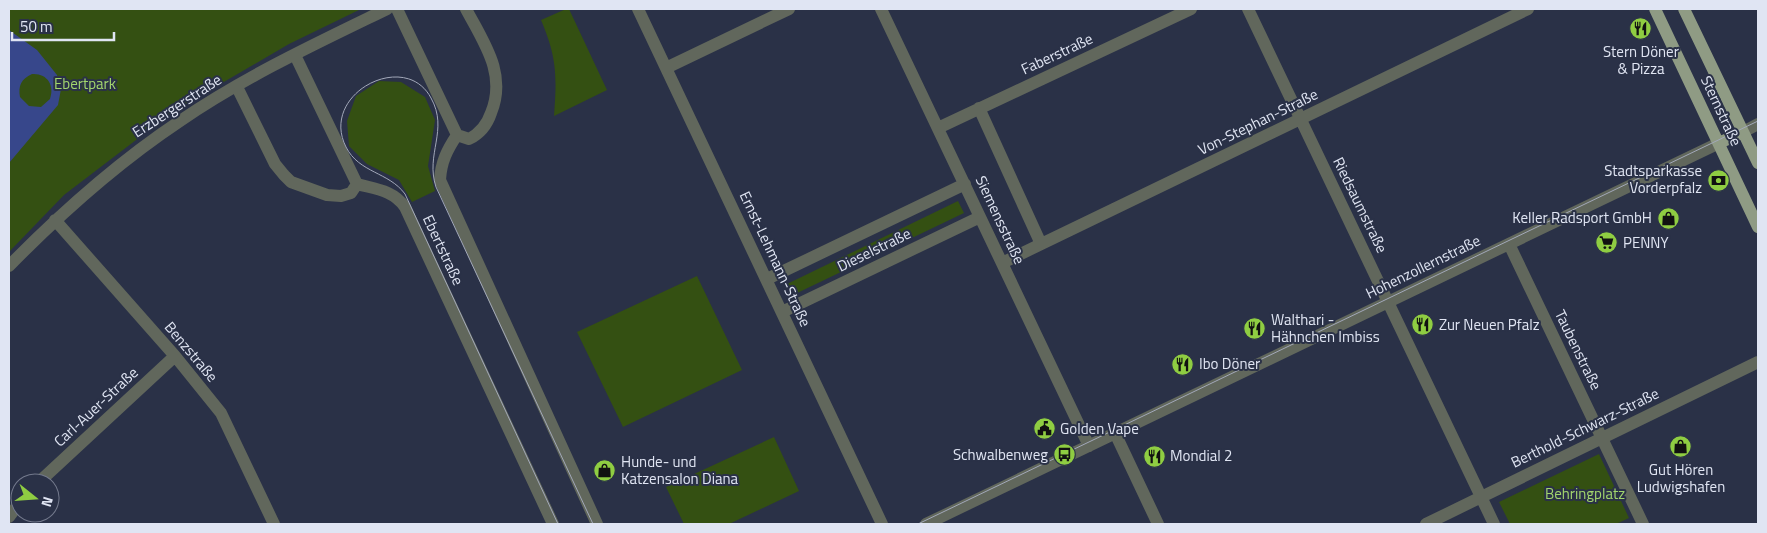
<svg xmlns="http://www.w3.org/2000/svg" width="1767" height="533" font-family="'Titillium Web',sans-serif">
<rect width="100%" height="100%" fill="#2a3147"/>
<path fill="#345012" d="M9 9H361L289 44 174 111 64 195 9 252Z
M566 9H569L607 90 554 116C557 75 557 58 541 20Z
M379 81 401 82 425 97 435 120 428 166 435 191 412 202 399 180 367 164 349 146 347 121 356 96Z
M958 201 964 213 793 295 787 284Z
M697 276 742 370 623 427 577 332Z
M774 437 799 491 729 524H684L666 487Z
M1599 454 1629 518 1616 524H1510L1499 502Z"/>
<path fill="#37478b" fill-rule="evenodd" d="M9 30 37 50 57 75 61 89 58 105 9 163ZM32 74C47 73 55 85 50 99L41 107 29 106 20 97C18 86 21 79 32 74Z"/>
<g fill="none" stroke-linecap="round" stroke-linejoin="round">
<path stroke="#61675c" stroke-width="12" d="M397 9 457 135
M466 9C484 43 507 74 491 113 487 125 481 133 469 139L457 135C447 150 441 162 440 180L597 524
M638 9 882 524
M881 9 1089 446
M1248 9 1494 524
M295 55 357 184
M666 68 789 9
M237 87 275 164 284 175 291 182 327 195 341 196 351 193 357 184C375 189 393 190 405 207L553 524
M979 108 1041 244
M938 128 1191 9
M1743 132 1758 124
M55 220 175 356 221 413 274 524
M1509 244 1643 524
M1002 263 1528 9
M9 266C62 212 117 163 180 121 244 77 317 43 387 9
M767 279 965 184
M782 312 980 217
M1115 433 1158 524
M38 483 175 356
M9 517 20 502
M926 524 1719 143
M1426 524 1758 362"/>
<path stroke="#8f9b84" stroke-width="12" d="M1655 9 1758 227
M1684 9 1758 163
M1719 143 1743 132"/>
<path stroke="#a2a8b9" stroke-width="1" d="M558 524 405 194C389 172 359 173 346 147 319 94 405 49 431 98 449 130 425 154 436 187L593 524
M918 524 1758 121"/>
</g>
<defs>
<symbol id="restaurant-disc" viewBox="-11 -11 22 22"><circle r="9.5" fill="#8fcd42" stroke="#2a3147"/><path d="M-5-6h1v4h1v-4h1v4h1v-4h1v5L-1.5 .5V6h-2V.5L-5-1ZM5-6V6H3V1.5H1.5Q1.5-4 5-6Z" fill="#111"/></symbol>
<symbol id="bank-disc" viewBox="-11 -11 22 22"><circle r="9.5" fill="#8fcd42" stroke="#2a3147"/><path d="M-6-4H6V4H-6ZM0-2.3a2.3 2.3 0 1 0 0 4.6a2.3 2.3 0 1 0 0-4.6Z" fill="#111"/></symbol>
<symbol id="shop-disc" viewBox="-11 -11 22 22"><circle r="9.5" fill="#8fcd42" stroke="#2a3147"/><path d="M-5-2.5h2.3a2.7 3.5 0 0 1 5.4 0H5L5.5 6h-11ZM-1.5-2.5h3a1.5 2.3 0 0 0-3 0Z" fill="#111"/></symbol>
<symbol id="supermarket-disc" viewBox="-11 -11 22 22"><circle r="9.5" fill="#8fcd42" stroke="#2a3147"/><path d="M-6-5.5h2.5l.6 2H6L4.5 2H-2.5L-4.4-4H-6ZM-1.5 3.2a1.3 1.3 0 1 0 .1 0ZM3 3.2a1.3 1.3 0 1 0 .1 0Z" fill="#111"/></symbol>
<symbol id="civic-disc" viewBox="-11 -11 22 22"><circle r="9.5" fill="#8fcd42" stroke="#2a3147"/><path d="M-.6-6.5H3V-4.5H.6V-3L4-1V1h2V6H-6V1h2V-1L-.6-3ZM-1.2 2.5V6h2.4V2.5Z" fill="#111"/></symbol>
<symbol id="bus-disc" viewBox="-11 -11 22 22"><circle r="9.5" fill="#8fcd42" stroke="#2a3147"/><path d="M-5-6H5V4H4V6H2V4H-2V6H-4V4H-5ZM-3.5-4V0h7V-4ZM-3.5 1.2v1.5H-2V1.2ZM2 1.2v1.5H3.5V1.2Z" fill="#111"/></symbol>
</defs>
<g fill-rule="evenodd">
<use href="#restaurant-disc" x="1628" y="16" width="25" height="25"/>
<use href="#bank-disc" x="1706" y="168" width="25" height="25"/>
<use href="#shop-disc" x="1656" y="206" width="25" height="25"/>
<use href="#supermarket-disc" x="1594" y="230" width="25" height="25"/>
<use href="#restaurant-disc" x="1410" y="312" width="25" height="25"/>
<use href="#restaurant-disc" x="1242" y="316" width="25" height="25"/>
<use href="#restaurant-disc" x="1170" y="352" width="25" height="25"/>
<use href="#civic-disc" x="1032" y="416" width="25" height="25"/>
<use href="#shop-disc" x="1668" y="434" width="25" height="25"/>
<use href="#bus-disc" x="1052" y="442" width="25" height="25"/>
<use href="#restaurant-disc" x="1142" y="444" width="25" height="25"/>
<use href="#shop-disc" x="592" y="458" width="25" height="25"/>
</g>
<g text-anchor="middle" stroke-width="4" stroke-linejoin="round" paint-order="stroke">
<g font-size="15" fill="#e0e5f3" stroke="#2a3147" text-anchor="start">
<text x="1641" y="57" text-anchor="middle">Stern Döner<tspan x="1641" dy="17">&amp; Pizza</tspan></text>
<text x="1702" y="176" text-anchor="end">Stadtsparkasse<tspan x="1702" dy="17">Vorderpfalz</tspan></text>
<text x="1652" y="223" text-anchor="end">Keller Radsport GmbH</text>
<text x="1623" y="248">PENNY</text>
<text x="1271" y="325">Walthari -<tspan x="1271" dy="17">Hähnchen Imbiss</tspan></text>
<text x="1439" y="330">Zur Neuen Pfalz</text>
<text x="1199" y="369">Ibo Döner</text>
<text x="1060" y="434">Golden Vape</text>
<text x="1048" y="460" text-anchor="end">Schwalbenweg</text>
<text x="1170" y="461">Mondial 2</text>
<text x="621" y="467">Hunde- und<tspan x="621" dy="17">Katzensalon Diana</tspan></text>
<text x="1681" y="475" text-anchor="middle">Gut Hören<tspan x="1681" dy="17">Ludwigshafen</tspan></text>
</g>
<g font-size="15" fill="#e0e5f3" stroke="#2a3147">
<text transform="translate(1057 54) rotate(-25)" y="5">Faberstraße</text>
<text transform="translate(177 106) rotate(-33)" y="5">Erzbergerstraße</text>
<text transform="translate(1721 111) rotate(65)" y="5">Sternstraße</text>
<text transform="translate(1258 122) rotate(-26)" y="5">Von-Stephan-Straße</text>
<text transform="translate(1360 205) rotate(64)" y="5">Riedsaumstraße</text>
<text transform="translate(1000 220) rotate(65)" y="5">Siemensstraße</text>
<text transform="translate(443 250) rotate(65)" y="5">Ebertstraße</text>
<text transform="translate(874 250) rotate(-26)" y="5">Dieselstraße</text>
<text transform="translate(775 259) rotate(65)" y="5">Ernst-Lehmann-Straße</text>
<text transform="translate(1423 267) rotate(-26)" y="5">Hohenzollernstraße</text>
<text transform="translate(1578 350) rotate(64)" y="5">Taubenstraße</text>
<text transform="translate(191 352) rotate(50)" y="5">Benzstraße</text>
<text transform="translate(96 407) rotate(-43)" y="5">Carl-Auer-Straße</text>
<text transform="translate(1585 428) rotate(-26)" y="5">Berthold-Schwarz-Straße</text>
</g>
<g font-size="15" fill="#a2d56d" stroke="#2a3147">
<text x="85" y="89">Ebertpark</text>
<text x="1585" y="499">Behringplatz</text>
</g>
</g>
<rect width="1767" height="533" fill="none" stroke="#e0e5f3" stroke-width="20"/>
<g transform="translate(35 498) rotate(107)"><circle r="24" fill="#2a3147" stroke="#73798c"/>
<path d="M0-4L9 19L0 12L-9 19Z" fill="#8fcd42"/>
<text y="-8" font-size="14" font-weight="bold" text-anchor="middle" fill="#e0e5f3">N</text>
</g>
<path d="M12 32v8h102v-8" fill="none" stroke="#e0e5f3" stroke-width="2.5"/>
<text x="20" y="32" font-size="15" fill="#e0e5f3" stroke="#2a3147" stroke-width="4" paint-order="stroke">50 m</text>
</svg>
